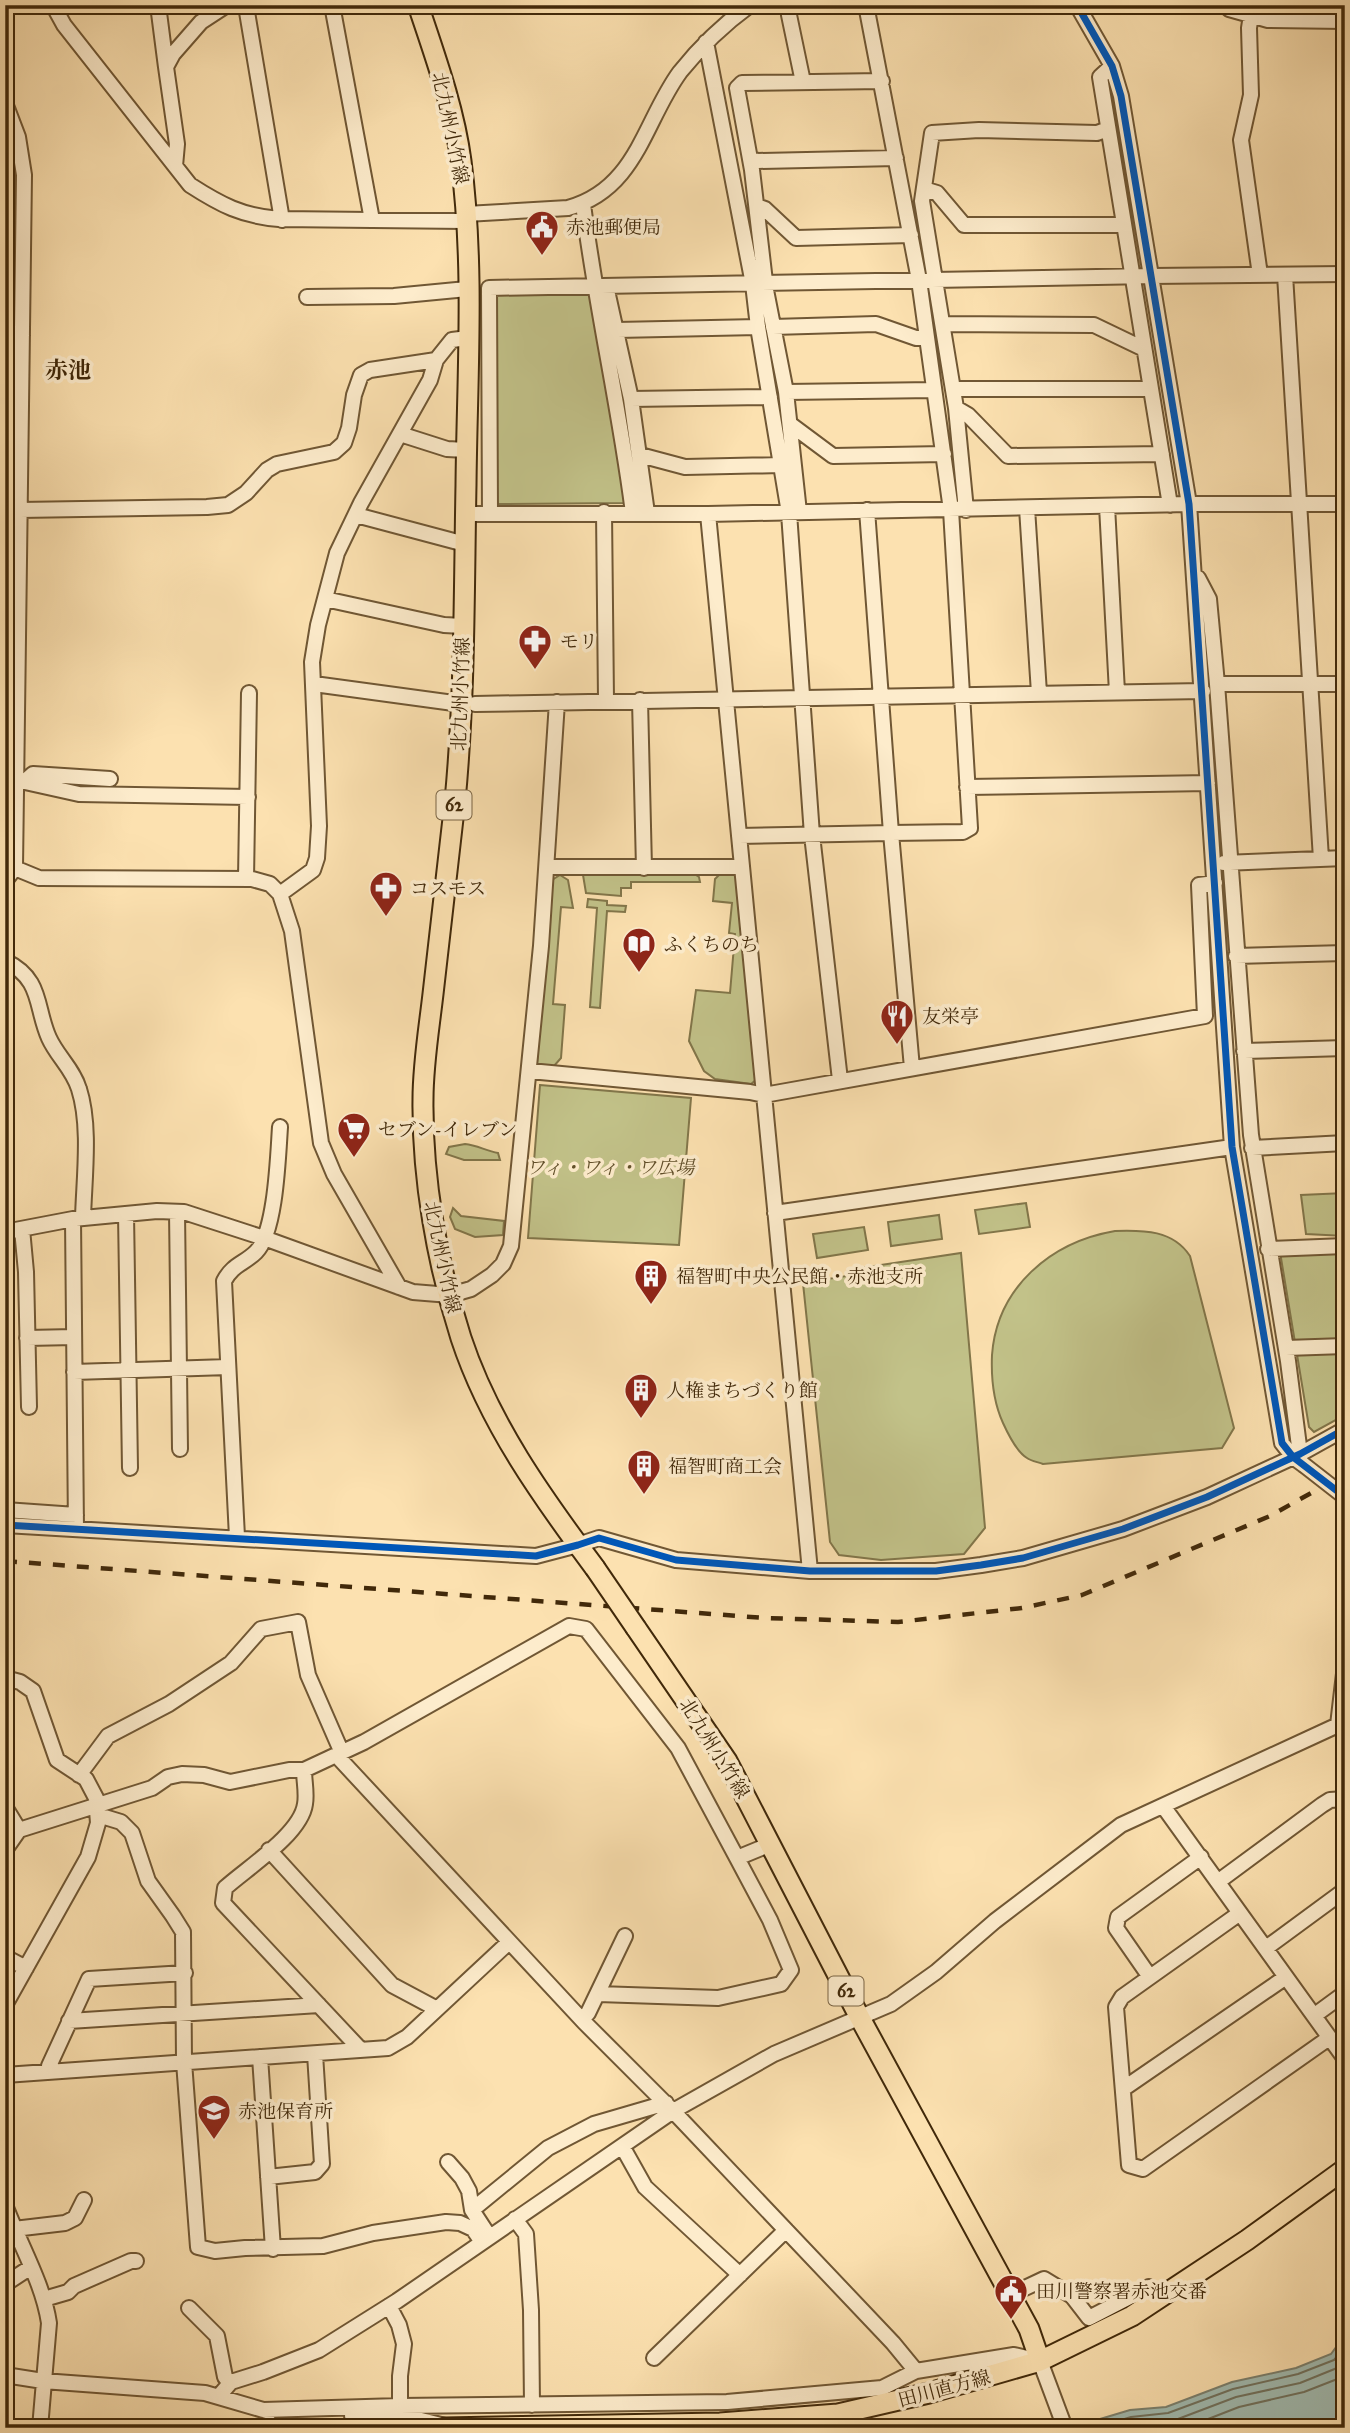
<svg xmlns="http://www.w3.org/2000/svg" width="1350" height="2433" font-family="'IM FELL Great Primer','Noto Serif JP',serif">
<rect width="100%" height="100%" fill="#fce1b0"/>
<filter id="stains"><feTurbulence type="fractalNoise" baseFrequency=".00286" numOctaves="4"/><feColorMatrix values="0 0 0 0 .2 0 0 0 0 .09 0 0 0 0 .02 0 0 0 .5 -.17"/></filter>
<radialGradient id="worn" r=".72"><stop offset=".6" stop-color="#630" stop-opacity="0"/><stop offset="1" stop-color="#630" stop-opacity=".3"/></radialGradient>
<path fill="#c2c289" stroke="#82764a" stroke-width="2" d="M501 290 591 292 627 496 624 503 498 504 494 497 496 296Z
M693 873 699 877 700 882H631V888H621V896L586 893 583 875Z
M721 873 736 874 757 1079 751 1084 715 1079 704 1071 689 1041 696 990 730 993 735 934 729 933 732 903 713 901 715 879Z
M560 875 568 880 573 908 561 907 553 1004 565 1005 561 1058 554 1066 540 1067 537 1063 552 880Z
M588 899 607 901V905L626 906 625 912 607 911 600 1008 590 1007 597 908 587 907Z
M540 1085 691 1098 679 1245 528 1238Z
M465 1144C477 1145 486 1151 498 1153L500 1160H464L446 1154 449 1147Z
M1345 1193V1236L1306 1234 1301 1195Z
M1026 1203 1030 1227 979 1234 975 1210Z
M453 1208 461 1216 504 1221 503 1235 475 1237 455 1229 450 1217Z
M939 1215 942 1239 891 1246 888 1222Z
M864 1227 868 1250 817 1258 813 1234Z
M1115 1231C1144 1230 1173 1230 1190 1256L1234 1428 1222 1448 1043 1464C1038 1462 1031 1461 1027 1458 1017 1452 1008 1434 1003 1423 993 1401 991 1379 992 1355 997 1287 1051 1242 1115 1231Z
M1345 1251V1415L1314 1432 1309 1427 1280 1252Z
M961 1253 985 1528 964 1554 881 1560 839 1555 830 1542 803 1283 847 1276V1270Z"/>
<path fill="#a1bcb2" stroke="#7b816f" stroke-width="2" d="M1345 2335V2424L1340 2428H1070L1130 2410 1166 2407 1232 2382 1296 2368 1331 2354Z"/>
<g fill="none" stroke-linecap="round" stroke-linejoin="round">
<path stroke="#71725e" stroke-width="2" d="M1095 2428 1131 2417 1168 2413 1233 2389 1298 2374 1334 2360 1345 2347
M1125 2428 1170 2422 1236 2397 1300 2383 1337 2368 1345 2361
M1185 2428 1239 2407 1304 2392 1345 2376"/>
<defs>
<path id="minor" d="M53 5 64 25 190 185C221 205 242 216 279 219L466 221
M158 5 166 67
M244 5 247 12 282 220
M332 5 372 220
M866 5 919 280 951 510 970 828 963 832 891 833 912 1068
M1077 5 1112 66 1121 96 1189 504 1232 1147 1282 1443 1293 1457 1304 1465
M1225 5 1229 9 1268 20 1345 21
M789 15 803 82
M1251 15 1249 28 1251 95 1241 140 1260 275
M706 42 753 284 758 327 789 513 812 835 840 1080
M1112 66 1100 77 1170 505
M5 103 18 137 24 175 15 868 5 881
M750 159 758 161 896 158
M175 166 177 144 166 67 173 54 201 22 227 5
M924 189 937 193 964 225H1123
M583 204C596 308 620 409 633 513
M757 206 765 209 796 238 911 235
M466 214 568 208C637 189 644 121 680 72 700 47 724 24 750 5
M1285 275 1321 859
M606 286 631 399 647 513
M307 297 394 296 467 289
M943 324 1094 325 1144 349
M773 327 876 324 916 338H927
M617 330 758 327
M5 332 22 335
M953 389H1150
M786 392 934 390
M5 396H21
M631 399 770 397
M956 408 968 415 1008 456 1162 454
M790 424 833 456 944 454
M400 434 447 449 466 450
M640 455 685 467 781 465
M1107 506 1117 692
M1027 508 1039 693
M966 510 956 408 922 201 932 133 979 130 1097 133 1108 129
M604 512 606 700
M799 512 786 392 766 290 752 170 737 88 742 83 882 81
M5 514 20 510 207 507 228 505 246 493 267 470 277 464 334 452 344 443 349 428 354 395 361 375 370 370 436 360
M465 514H708L1189 504H1345
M490 514 489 288 1151 276 1345 274
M708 514 810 1571
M356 515 465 544
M1198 578 1209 599 1217 684 1251 1135 1288 1361 1300 1454
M325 599 444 625 463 626
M314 684 461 704
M1217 684H1345
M640 700 644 868
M475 704 1203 691
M16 780 79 794 248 797
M24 782 33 774 110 779
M967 787 1208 783
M739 836 891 833 867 510
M1224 863 1345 858
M5 864 39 878 252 879 270 884 280 894 292 931 321 1143 334 1174 399 1287
M548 867H742
M246 879 249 693
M280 894 313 870 317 858 319 826 312 662 318 625 337 553 361 503 430 380 436 360 452 340 468 338
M1236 956 1345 953
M5 961C43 979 35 1007 49 1038 57 1056 73 1069 79 1089 91 1126 84 1179 83 1218
M1244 1051 1345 1048
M530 1071 750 1092 764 1095 1205 1016 1199 885 1215 883
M1252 1148 1345 1143
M177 1212 180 1449
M775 1213 1232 1147
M126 1214 130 1468
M73 1219 76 1529
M22 1229 26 1272 29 1407
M5 1232 73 1219 157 1211 184 1212 264 1238 413 1292 450 1295 471 1289 492 1275 503 1264 511 1246 541 946 557 702
M1268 1249 1345 1246
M27 1338 74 1337
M1286 1348 1345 1346
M74 1372 228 1367
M5 1510 76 1515
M5 1525 536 1556 578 1545 599 1538 676 1560 810 1571H936L981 1565 1023 1558 1123 1529 1207 1497 1300 1454 1345 1429
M237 1537 224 1281C233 1264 244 1264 256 1252 276 1232 278 1155 280 1127
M5 1678 20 1682 33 1691 57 1760 86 1779 96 1798 98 1823 88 1857 5 2005
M1338 1725 1345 1665
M337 1756 584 2022 673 2111 893 2343 916 2371
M304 1770C304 1781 307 1793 305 1804 301 1834 247 1868 225 1888L223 1903 360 2049
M79 1775 108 1736 169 1704 231 1663 261 1629 298 1622 308 1675 342 1753
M1163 1806 1345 2059
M5 1807 19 1830
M98 1815 121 1822 132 1833 148 1881 173 1916 183 1932 184 2062 198 2247 215 2251 245 2248 323 2246 373 2233 446 2222 460 2223 473 2229 482 2242
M5 1850 19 1830 152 1788 168 1777 182 1774 204 1775 230 1782 289 1770H304L364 1742 569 1626 586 1629 678 1748 737 1858 771 1844
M269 1850 392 1985 437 2009
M1219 1881 1322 1805 1330 1800 1345 1799
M1240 1913 1122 1997 1116 2007 1129 2165 1143 2169 1329 2038
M1266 1948 1345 1890
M5 1957 26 1968
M1150 1977 1116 1928 1118 1917 1201 1857
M598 1994 718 1998 781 1984 791 1970 770 1920 737 1858
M1315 2015 1345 1993
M582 2020 588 2013 625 1936
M69 2021 319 2005
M260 2057 273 2249
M49 2072V2066L89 1979 185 1973
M5 2075 388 2048 407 2037 509 1942
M1123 2089 1286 1977
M622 2146 645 2187 740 2275
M448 2162 462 2178 469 2191 472 2210 489 2236
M268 2177 315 2172 322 2164 315 2054
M5 2205C20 2245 43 2283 49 2323L40 2428
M472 2210 548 2148 594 2124 666 2103
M515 2219 526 2234 531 2310 532 2405
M14 2229 65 2223 75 2218 84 2200
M5 2284 31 2267
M1010 2295 1044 2279 1072 2296 1089 2318 1149 2287 1158 2299
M44 2299 68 2292 74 2286 131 2261H136
M389 2306 399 2325 404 2344 400 2376V2406
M189 2308 217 2336 225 2377 231 2382
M654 2358 786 2230
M5 2375 43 2381 205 2393 270 2412
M219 2396 231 2382 263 2372 319 2350 397 2301 673 2111 774 2054 891 2004 936 1972 995 1921 1121 1825 1338 1725H1345
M263 2410 400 2406 727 2402 882 2388 916 2371 1014 2355 1040 2361 1065 2428
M352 2416 413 2418 449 2427"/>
<path id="major" d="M418 5C435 56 454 108 461 161 475 268 467 378 466 485 464 590 465 696 455 801 448 865 440 930 433 994 429 1029 423 1064 423 1099 422 1178 437 1263 461 1338 489 1423 542 1497 595 1568
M636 1628 727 1761 860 2018 1029 2329 1040 2361
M444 2428 720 2423 838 2414 929 2393 1040 2361 1132 2316 1247 2240 1345 2169"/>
</defs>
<use href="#minor" stroke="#705734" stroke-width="18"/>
<use href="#major" stroke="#41290a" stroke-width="23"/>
<use href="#minor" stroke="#fdeccc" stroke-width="14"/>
<use href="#major" stroke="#fce1b0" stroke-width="19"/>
<path stroke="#41290a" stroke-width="4.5" stroke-dasharray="12 12" stroke-linecap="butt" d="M5 1561 765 1618 898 1622 1022 1608 1082 1595 1270 1516 1345 1474"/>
<defs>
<path id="minor-bridge" d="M1304 1465 1345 1497"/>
<path id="major-bridge" d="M595 1568 636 1628"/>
</defs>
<use href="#minor-bridge" stroke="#705734" stroke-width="18" stroke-linecap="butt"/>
<use href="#major-bridge" stroke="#41290a" stroke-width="23" stroke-linecap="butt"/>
<use href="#minor-bridge" stroke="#fdeccc" stroke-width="14"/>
<use href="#major-bridge" stroke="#fce1b0" stroke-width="19"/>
<defs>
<path id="cycleway" d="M1077 5 1112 66 1121 96 1189 504 1232 1147 1282 1443 1293 1457 1345 1497
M5 1525 536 1556 578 1545 599 1538 676 1560 810 1571H936L981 1565 1023 1558 1123 1529 1207 1497 1300 1454 1345 1429"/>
</defs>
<use href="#cycleway" stroke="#fdeccc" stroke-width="11"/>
<use href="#cycleway" stroke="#0057b8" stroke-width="7"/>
</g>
<defs>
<symbol id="civic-pin" viewBox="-11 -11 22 30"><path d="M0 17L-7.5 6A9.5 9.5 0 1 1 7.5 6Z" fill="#8f2418" stroke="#fdeccc"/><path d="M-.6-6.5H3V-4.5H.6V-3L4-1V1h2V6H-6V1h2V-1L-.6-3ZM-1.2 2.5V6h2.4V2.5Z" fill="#fff"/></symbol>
<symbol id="pharmacy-pin" viewBox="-11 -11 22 30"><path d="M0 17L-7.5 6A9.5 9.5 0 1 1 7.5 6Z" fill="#8f2418" stroke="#fdeccc"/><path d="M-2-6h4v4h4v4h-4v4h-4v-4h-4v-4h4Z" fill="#fff"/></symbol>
<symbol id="library-pin" viewBox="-11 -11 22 30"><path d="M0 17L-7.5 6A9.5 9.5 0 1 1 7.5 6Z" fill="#8f2418" stroke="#fdeccc"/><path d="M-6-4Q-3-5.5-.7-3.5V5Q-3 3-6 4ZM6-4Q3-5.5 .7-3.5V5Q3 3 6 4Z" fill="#fff"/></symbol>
<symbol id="restaurant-pin" viewBox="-11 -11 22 30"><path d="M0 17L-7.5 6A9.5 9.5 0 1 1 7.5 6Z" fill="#8f2418" stroke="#fdeccc"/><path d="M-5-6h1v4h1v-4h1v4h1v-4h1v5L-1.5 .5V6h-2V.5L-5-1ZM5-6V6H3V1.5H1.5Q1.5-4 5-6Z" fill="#fff"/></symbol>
<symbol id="supermarket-pin" viewBox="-11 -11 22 30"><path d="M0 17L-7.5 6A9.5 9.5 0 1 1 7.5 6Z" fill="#8f2418" stroke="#fdeccc"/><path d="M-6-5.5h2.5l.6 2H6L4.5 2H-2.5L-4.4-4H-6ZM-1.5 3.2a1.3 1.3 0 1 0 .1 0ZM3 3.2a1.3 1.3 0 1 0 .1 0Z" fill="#fff"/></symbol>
<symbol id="building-pin" viewBox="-11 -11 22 30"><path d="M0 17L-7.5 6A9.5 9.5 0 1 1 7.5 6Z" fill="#8f2418" stroke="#fdeccc"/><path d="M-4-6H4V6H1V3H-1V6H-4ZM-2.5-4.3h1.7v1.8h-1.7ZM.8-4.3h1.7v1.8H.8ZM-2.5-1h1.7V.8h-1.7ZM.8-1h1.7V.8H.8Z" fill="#fff"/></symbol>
<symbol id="school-pin" viewBox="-11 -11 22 30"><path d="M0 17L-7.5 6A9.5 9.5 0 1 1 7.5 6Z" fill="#8f2418" stroke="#fdeccc"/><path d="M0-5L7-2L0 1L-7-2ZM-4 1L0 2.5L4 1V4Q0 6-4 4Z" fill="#fff"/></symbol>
</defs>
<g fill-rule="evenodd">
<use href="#civic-pin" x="523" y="208" width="38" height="52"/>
<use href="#pharmacy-pin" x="516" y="622" width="38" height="52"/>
<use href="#pharmacy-pin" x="367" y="869" width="38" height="52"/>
<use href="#library-pin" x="620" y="925" width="38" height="52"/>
<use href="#restaurant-pin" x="878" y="997" width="38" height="52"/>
<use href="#supermarket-pin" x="335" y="1110" width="38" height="52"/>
<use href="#building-pin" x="632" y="1257" width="38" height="52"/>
<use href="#building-pin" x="622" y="1371" width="38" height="52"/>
<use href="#building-pin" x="625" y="1447" width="38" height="52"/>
<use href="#school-pin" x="195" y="2092" width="38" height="52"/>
<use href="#civic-pin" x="992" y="2272" width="38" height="52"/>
</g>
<g text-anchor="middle" stroke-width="7" stroke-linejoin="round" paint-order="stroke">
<g fill="#fdeccc" stroke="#796444" stroke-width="2">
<rect x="436.5" y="790.5" width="35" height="29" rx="5"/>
<rect x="828.5" y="1976.5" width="35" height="29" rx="5"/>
</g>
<g font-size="18" font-weight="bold" fill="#41290a">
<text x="454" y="811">62</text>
<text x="846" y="1997">62</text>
</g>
<g font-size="19" fill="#41290a" stroke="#fdeccc">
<text transform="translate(451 128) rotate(78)" y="7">北九州小竹線</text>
<text transform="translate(460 694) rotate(-88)" y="7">北九州小竹線</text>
<text transform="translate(443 1257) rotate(78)" y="7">北九州小竹線</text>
<text transform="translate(715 1748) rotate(58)" y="7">北九州小竹線</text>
<text transform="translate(944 2388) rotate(-15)" y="7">田川直方線</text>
</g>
<g font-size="19" fill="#41290a" stroke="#fdeccc" text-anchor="start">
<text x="566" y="234">赤池郵便局</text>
<text x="560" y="648">モリ</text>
<text x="410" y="895">コスモス</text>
<text x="664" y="951">ふくちのち</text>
<text x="922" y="1023">友栄亭</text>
<text x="378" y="1136">セブン-イレブン</text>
<text x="676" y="1283">福智町中央公民館・赤池支所</text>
<text x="666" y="1397">人権まちづくり館</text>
<text x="668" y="1473">福智町商工会</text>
<text x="238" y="2118">赤池保育所</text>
<text x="1036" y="2298">田川警察署赤池交番</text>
</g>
<g font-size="19" font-style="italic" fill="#614f2a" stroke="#fdeccc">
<text x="610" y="1174">ワィ・ワィ・ワ広場</text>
</g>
<g font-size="23" font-weight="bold" fill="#41290a" stroke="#fdeccc">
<text x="68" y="378">赤池</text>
</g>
</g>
<rect width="1350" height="2433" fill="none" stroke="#fce1b0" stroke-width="28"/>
<rect x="7" y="7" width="1336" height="2419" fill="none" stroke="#41290a" stroke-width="3.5"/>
<rect x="14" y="14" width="1322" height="2405" fill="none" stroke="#41290a" stroke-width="2"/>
<rect width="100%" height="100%" filter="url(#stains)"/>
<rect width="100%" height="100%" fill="url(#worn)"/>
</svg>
